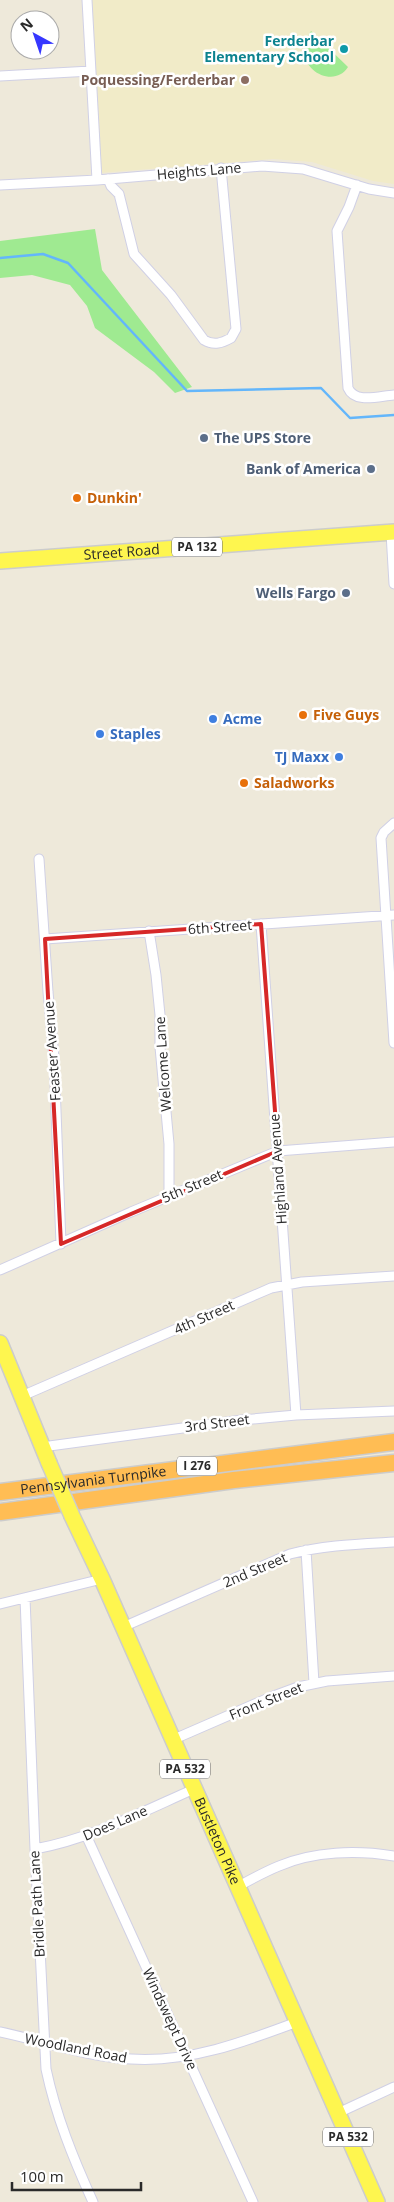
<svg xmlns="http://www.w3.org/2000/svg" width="394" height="2202" font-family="'Open Sans',sans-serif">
<rect width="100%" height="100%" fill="#eee9da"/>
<path fill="#f1ebc8" d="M91 0H394V184L373 181 312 162 273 159 100 173Z"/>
<path fill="#9fea91" d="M311 31 348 67C334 91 287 67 311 31Z
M95 229 102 270 192 387 175 393 154 372 95 328 87 306 70 285 32 275 0 278V241Z"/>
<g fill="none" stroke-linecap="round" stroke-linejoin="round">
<path stroke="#63b6fb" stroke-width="2.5" d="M0 258 43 254 68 263 187 391 321 388 350 418 394 415"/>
<defs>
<path id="street" d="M87 0 97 180
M0 76 91 71
M108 179 111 186 119 194 134 254 171 295 204 340C214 346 222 343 231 338L236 329 221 168
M0 185 97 180 262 166 303 169 369 189 394 193
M357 185 349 207 337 231 348 388C355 404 379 396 394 395
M391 533 394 584
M394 823 384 832 381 838 394 1043
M39 859 48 992 54 1058 61 1244
M261 924 296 1415
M149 931 156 975 160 1015V1047L169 1144V1196
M45 939 394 915
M0 1270 131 1212 278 1151 394 1142
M22 1396 271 1288 302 1282 394 1276
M42 1447 242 1420 296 1415 394 1411
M306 1550 314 1683
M25 1598 35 1849 46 2069C56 2116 73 2158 93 2202
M0 1604 102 1579
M123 1627 290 1554C324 1545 359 1544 394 1542
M172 1740 271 1697 298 1687 327 1681 394 1676
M86 1835 253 2202
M35 1849C90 1839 142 1812 194 1789
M237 1887C250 1880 264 1872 279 1866 314 1851 357 1850 394 1856
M0 2032C43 2041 87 2057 131 2059 188 2063 244 2042 297 2022
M338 2113 394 2087"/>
<g id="primary">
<path id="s1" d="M0 561 394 532"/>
<path d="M0 1343 49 1463"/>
<path id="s2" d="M72 1516 102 1579 377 2202"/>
</g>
<g id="highway">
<path id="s3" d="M0 1492 394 1442"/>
<path d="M0 1512 234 1480 394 1463"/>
</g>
</defs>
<use href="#street" stroke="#d0d0e5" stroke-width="11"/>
<use href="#primary" stroke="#ccc" stroke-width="18"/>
<use href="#highway" stroke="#ccc" stroke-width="19"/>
<use href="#street" stroke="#fff" stroke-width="9"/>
<use href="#primary" stroke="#fef64f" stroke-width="15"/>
<use href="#highway" stroke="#ffbd54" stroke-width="16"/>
<defs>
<path id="primary-bridge" d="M49 1463 72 1516"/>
</defs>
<use href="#primary-bridge" stroke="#ccc" stroke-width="18" stroke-linecap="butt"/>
<use href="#primary-bridge" stroke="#fef64f" stroke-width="15"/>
</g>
<path fill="none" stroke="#d62828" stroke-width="4" stroke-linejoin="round" d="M261 924 278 1151 61 1244 45 939Z"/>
<circle fill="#0f9aa8" stroke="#fff" stroke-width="2" cx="344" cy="49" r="5"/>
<circle fill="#8d6e63" stroke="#fff" stroke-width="2" cx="245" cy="80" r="5"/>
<g fill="#5c6f8a" stroke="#fff" stroke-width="2">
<circle cx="204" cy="438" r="5"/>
<circle cx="371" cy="469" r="5"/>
<circle cx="346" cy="593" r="5"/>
</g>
<g fill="#e8710a" stroke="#fff" stroke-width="2">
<circle cx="77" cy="498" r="5"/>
<circle cx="303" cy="715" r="5"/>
<circle cx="244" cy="783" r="5"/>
</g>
<g fill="#3f7fe0" stroke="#fff" stroke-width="2">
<circle cx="213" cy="719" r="5"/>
<circle cx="100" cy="734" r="5"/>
<circle cx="339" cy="757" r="5"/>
</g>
<g text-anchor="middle" stroke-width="5" stroke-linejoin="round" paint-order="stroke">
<g fill="#fff" stroke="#6a6a6a" stroke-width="1">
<rect x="172" y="537.5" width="50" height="19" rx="4"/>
<rect x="177" y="1456.5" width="40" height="19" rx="4"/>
<rect x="160" y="1759.5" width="50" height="19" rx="4"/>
<rect x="323" y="2127.5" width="50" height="19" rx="4"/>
</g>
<g font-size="12" font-weight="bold" fill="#2a2a2a">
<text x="197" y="551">PA 132</text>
<text x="197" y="1470">I 276</text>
<text x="185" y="1773">PA 532</text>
<text x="348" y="2141">PA 532</text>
</g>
<g font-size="14" font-weight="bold" fill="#0d838f" stroke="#fff" text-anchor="end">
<text x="334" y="46">Ferderbar<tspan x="334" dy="16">Elementary School</tspan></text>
</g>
<g font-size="14" font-weight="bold" fill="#785e54" stroke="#fff" text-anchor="end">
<text x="235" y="85">Poquessing/Ferderbar</text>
</g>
<g font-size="14" fill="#2a2a2a" stroke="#fff">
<text transform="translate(199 171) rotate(-5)" y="5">Heights Lane</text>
<text dy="5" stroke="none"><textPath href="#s1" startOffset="122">Street Road</textPath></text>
<text transform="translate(220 927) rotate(-4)" y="5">6th Street</text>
<text transform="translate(52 1051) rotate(-94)" y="5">Feaster Avenue</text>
<text transform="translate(163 1064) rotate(-94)" y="5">Welcome Lane</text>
<text transform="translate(278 1169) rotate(-94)" y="5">Highland Avenue</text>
<text transform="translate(192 1186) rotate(-23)" y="5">5th Street</text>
<text transform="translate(204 1317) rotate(-24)" y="5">4th Street</text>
<text transform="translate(217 1423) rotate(-7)" y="5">3rd Street</text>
<text dy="5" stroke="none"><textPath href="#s3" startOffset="94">Pennsylvania Turnpike</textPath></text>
<text transform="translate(255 1570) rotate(-23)" y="5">2nd Street</text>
<text transform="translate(266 1701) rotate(-22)" y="5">Front Street</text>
<text transform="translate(115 1823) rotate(-23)" y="5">Does Lane</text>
<text dy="5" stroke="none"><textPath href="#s2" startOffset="356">Bustleton Pike</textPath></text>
<text transform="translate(37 1904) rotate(-93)" y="5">Bridle Path Lane</text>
<text transform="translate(170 2019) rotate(65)" y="5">Windswept Drive</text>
<text transform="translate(76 2048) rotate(11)" y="5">Woodland Road</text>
</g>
<g font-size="14" font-weight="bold" fill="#4e5e75" stroke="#fff" text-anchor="end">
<text x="214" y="443" text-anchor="start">The UPS Store</text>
<text x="361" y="474">Bank of America</text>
<text x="336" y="598">Wells Fargo</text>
</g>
<g font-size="14" font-weight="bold" fill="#c56008" stroke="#fff" text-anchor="start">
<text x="87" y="503">Dunkin'</text>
<text x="313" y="720">Five Guys</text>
<text x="254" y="788">Saladworks</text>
</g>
<g font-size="14" font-weight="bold" fill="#366cbe" stroke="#fff" text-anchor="start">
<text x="223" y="724">Acme</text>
<text x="110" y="739">Staples</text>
<text x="329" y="762" text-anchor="end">TJ Maxx</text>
</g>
</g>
<g transform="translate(35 35) rotate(320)"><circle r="24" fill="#ffffff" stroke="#aaaaaa"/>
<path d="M0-4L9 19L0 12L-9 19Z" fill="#3637ff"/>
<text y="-8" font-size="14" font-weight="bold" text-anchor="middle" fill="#2a2a2a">N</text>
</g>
<path d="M12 2182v8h129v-8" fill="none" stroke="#2a2a2a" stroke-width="2.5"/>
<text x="20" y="2182" font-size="15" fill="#2a2a2a" stroke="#ffffff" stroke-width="4" paint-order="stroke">100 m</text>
</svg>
